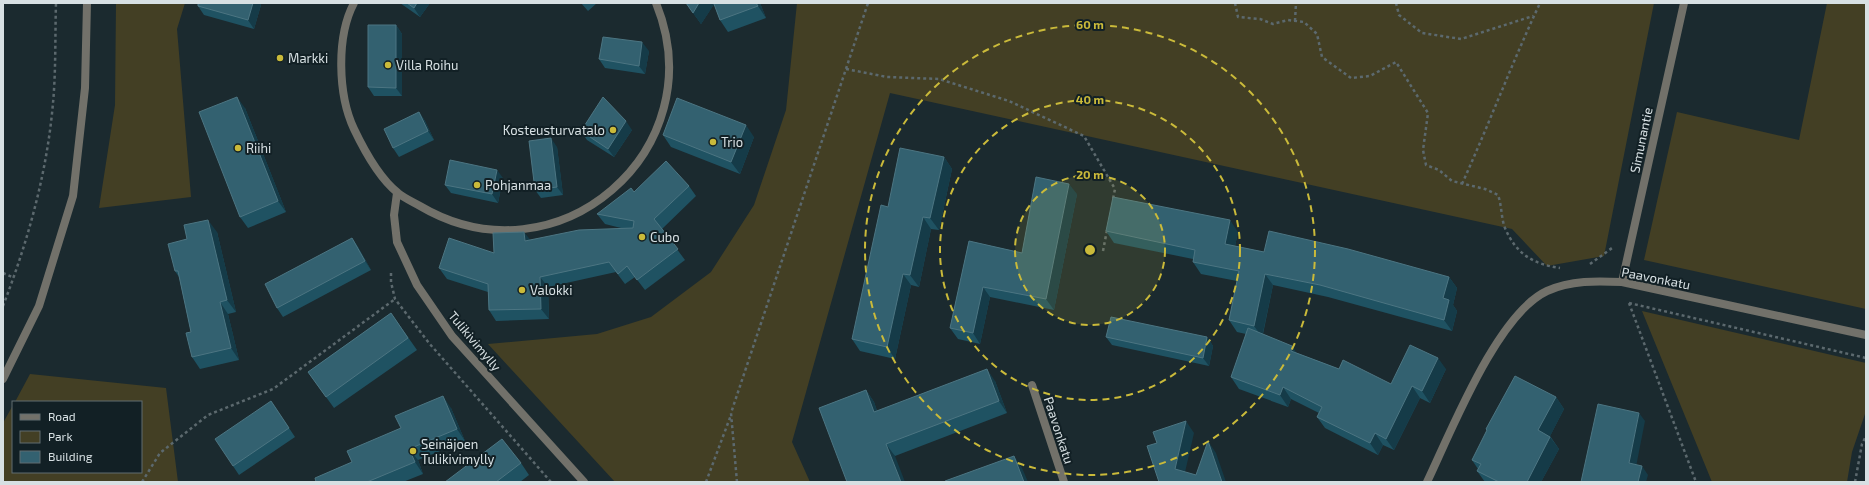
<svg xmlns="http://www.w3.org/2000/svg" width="1869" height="485" font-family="'Exo 2',sans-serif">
<rect width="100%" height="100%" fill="#1b2a2f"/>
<path fill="#433f24" d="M116 3H185L177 29 191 197 99 208 115 105Z
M797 3H1654L1604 256 1547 266 1512 229 890 93 792 442 810 482H615L488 344 597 334 651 317 711 272 754 205 786 110Z
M1827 3H1866V309L1644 260 1677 112 1799 140Z
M1642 311 1866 363V411L1852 452 1847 482H1712Z
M30 374 166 388 178 482H3V423L13 405V472H141V402H15Z"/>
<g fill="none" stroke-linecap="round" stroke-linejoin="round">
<path stroke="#5c696e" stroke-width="2.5" stroke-dasharray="3 3" stroke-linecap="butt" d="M1235 3 1238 17 1260 19 1273 24 1288 20 1304 22 1317 34 1322 57 1351 78 1370 76 1396 62 1428 113 1423 150 1426 165 1439 170 1452 181 1485 189 1498 195C1502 206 1501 218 1505 228 1516 254 1533 264 1560 268
M1396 3 1399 15 1422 33 1461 39 1533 16
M1295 21 1296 3
M846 69 887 77 939 79 1009 101 1084 136 1115 189 1113 199
M1462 184C1489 124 1512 63 1540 3
M1103 251 1107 230
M1590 264 1612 248
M3 273 14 278
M391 273V282L395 299 429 343 551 482
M1629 303 1866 358
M1629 303 1696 482
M3 306C28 241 47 173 53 103 56 70 55 36 56 3
M142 482 160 453 208 415 273 389 395 299
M706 482 731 415
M737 482 731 413 868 3
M1855 482 1862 444 1866 436"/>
<path stroke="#72716a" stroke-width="8" d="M3 379 39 306 73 196 85 88 87 3"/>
<path stroke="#72716a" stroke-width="8" d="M354 3C336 37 338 95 354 129 364 150 379 178 398 193 404 198 413 202 420 206 557 287 716 150 656 3
M397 193 394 215 397 242 417 285 452 336 584 482
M1622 282 1684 3
M1032 385 1064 482
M1427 482C1451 432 1497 314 1547 291 1571 280 1597 281 1622 282L1866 335"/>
</g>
<path fill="#1f5262" d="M198 3H259L261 5 254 29 204 15 198 6Z
M400 3H430L420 17Z
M581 3H597L588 11Z
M686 3H760L766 18 728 32 720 20 714 4 701 24Z
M396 25 402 34V96H374L368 87Z
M649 51 645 74 605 68 599 59Z
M245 108 286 212 248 228 240 217Z
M419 112 425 121 434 140 399 157 393 148Z
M632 130 614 157 587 140 581 131Z
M663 135 754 137 740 174 671 147Z
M557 147 563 195 541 198 535 190Z
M944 157 952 169 939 230 931 229 919 287 911 285 895 359 860 351 852 339Z
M503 178 498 203 451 193 445 185Z
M689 186 696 196 662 229 685 260 645 290 635 277 625 284 616 272 548 287 549 319 496 321 489 310 488 292 447 279 439 268 494 253 530 240 625 229 605 224 597 214 634 192Z
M1077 194 1054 310 990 297 980 344 958 339 950 328 969 241 1022 253Z
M1106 231 1238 232 1235 246 1264 252 1449 277 1457 288 1453 305 1457 311 1452 331 1328 297 1273 285 1263 334 1297 353 1339 369 1391 384 1446 369 1430 403 1420 398 1394 450 1383 445 1378 455 1325 428 1317 417 1319 413 1291 399 1288 407 1239 389 1231 377 1246 334 1237 332 1229 320 1237 281 1201 274 1193 262V259L1114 243Z
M217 232 236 312 228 314 239 360 200 369 192 357 191 332 179 277 175 271Z
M352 238 358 247 371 270 283 317 277 308Z
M391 313 417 350 334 408 308 372Z
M1106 337H1207L1213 346 1209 366 1112 345Z
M995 381 1007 413 895 456 819 408 866 390 874 402 877 411Z
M1556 397 1564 409 1550 436 1559 449 1541 482H1485L1477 471 1478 469 1472 460 1487 431 1486 429Z
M271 401 295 437 239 475 233 466Z
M451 408 465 441 418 460 423 474 403 482H316Z
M521 463 529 475 520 482H445Z"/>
<path fill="#153b48" d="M253 3H259L261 5 254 29 248 20Z
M417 3H430L420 17 414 8Z
M699 3H715L701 24 693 13Z
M756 3H760L766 18Z
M396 25 402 34V96L396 88Z
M642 42 649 51 645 74 639 66Z
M237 97 245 108 286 212 278 201Z
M419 112 425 121 434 140 428 131Z
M626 121 632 130 614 157 608 149Z
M746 125 754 137 740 174 731 162Z
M551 138 557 147 563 195 557 187Z
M944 157 952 169 939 230 930 218Z
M497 170 503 178 498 203 492 194Z
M1069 184 1077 194 1054 310 1046 299Z
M923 217 931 229 919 287 910 275Z
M208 220 217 232 236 312 227 300Z
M1230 220 1238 232 1233 256 1225 244Z
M524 232 532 242 525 241Z
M352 238 358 247 371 270 365 261Z
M903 274 911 285 895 359 887 347Z
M1265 274 1273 285 1262 337 1254 326Z
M540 277 548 287 549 319 541 309Z
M1449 277 1457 288 1453 305 1457 311 1452 331 1444 320 1443 298Z
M983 287 990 297 980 344 973 333Z
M220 302 228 314 239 360 231 348Z
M1207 337 1213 346 1209 366 1203 358Z
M1292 346 1300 358 1291 351Z
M1438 358 1446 369 1430 403 1422 391Z
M987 369 995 381 1007 413 999 401Z
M1412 386 1420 398 1394 450 1386 439Z
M1283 387 1291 399 1288 407 1280 395Z
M866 390 874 402 882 424 874 412Z
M443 396 451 408 465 441 457 429Z
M1556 397 1564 409 1547 442 1538 430Z
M1639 413 1645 421 1635 472 1629 463Z
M1186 421 1194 433 1183 481 1175 469Z
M1375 433 1383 445 1378 455 1370 443Z
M1550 437 1559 449 1541 482H1527Z
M1208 441 1216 453 1226 482H1222Z
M886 444 895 456 905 482H901Z
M409 449 418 460 423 474 415 462Z
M1014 456 1022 468 1028 482H1024Z
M1642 466 1648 475 1646 482H1638Z"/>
<path fill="#336170" stroke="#4c7582" d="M198 3H253L248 20 198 6Z
M407 3H417L414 8Z
M686 3H699L693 13Z
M715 3H756L758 6 720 20 714 4Z
M368 25H396V88L368 87Z
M603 37 642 42 639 66 599 59Z
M237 97 278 201 240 217 199 112Z
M603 97 626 121 608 149 581 131Z
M677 98 746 125 731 162 663 135Z
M419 112 428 131 393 148 384 129Z
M551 138 557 187 535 190 529 141Z
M900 148 944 157 930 218 923 217 910 275 903 274 887 347 852 339 881 205 888 207Z
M450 160 497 170 492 194 445 185Z
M666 161 689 186 654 219 678 249 637 280 627 266 618 274 609 262 540 277 541 309 489 310 488 284 439 268 449 238 494 253 493 233 524 232 525 241 579 230 633 228 634 221 597 214 631 188 634 192Z
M1036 177 1069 184 1046 299 983 287 973 333 950 328 969 241 1022 253Z
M1113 197 1230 220 1225 244 1264 252 1269 231 1348 249 1449 277 1443 298 1449 300 1444 320 1320 285 1265 274 1254 326 1229 320 1239 271 1193 262 1195 250 1106 231Z
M208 220 227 300 220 302 231 348 192 357 186 333 191 332 178 271H175L168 244 187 239 184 225Z
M352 238 365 261 277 308 265 284Z
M391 313 408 338 326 397 308 372Z
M1111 317 1207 337 1203 358 1106 337Z
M1248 328 1292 346 1291 351 1339 369 1343 360 1391 384 1410 345 1438 358 1422 391 1412 386 1386 439 1375 433 1370 443 1317 417 1322 407 1283 387 1280 395 1231 377Z
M987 369 999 401 886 444 901 482H847L819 408 866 390 874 412Z
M1515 376 1556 397 1538 430 1550 437 1527 482H1499L1477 471 1481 464 1472 460 1487 430 1486 429Z
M443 396 457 429 409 449 415 462 367 482H316L315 478 352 462 347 451 401 428 395 416Z
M271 401 289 428 233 466 215 439Z
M1598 404 1639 413 1629 463 1642 466 1638 482H1581Z
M1186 421 1175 469 1196 475 1208 441 1222 482H1159L1147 446 1157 443 1153 432Z
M502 439 521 463 496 482H445Z
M1014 456 1024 482H945V481Z"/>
<circle cx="1090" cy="250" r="75" fill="#caba3a" fill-opacity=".12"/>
<g fill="none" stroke="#caba3a" stroke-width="2" stroke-dasharray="7 5">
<circle cx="1090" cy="250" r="75"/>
<circle cx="1090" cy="250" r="150"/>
<circle cx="1090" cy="250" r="225"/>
</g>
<g fill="#caba3a" stroke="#122025" stroke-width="1.5">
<circle cx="280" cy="58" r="4"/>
<circle cx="388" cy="65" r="4"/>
<circle cx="613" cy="130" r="4"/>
<circle cx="713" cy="142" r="4"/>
<circle cx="238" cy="148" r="4"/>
<circle cx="477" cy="185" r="4"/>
<circle cx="642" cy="237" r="4"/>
<circle cx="522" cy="290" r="4"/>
<circle cx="413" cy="451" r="4"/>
</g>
<g text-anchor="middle" stroke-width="4" stroke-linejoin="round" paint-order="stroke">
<g font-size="13" fill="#d7e0e3" stroke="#122025" text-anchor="start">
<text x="288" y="63">Markki</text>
<text x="396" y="70">Villa Roihu</text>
<text x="605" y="135" text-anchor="end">Kosteusturvatalo</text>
<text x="721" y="147">Trio</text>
<text x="246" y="153">Riihi</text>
<text x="485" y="190">Pohjanmaa</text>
<text x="650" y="242">Cubo</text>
<text x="530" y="295">Valokki</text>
<text x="421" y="449">Seinäjoen<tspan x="421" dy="15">Tulikivimylly</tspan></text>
</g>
<g font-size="13" fill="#d7e0e3" stroke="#122025">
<text transform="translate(1641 140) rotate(-78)" y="5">Simunantie</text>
<text transform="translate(1656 278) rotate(11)" y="5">Paavonkatu</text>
<text transform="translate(475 341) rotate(50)" y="5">Tulikivimylly</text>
<text transform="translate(1059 430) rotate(72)" y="5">Paavonkatu</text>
</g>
</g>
<circle cx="1090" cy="250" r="6" fill="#caba3a" stroke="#122025" stroke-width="2"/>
<g font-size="12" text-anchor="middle" font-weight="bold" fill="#caba3a" stroke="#122025" stroke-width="4" stroke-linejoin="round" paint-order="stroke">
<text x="1090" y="29">60 m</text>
<text x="1090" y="104">40 m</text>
<text x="1090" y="179">20 m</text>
</g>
<rect width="1869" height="485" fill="none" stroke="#d7e0e3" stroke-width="8"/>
<rect x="12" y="401" width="130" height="72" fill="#122025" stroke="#616d71"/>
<rect x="20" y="414" width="20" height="6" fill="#72716a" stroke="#616d71"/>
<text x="48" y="421" font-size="12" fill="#d7e0e3">Road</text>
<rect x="20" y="431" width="20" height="12" fill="#433f24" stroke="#616d71"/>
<text x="48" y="441" font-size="12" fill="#d7e0e3">Park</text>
<rect x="20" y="451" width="20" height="12" fill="#336170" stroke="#616d71"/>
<text x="48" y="461" font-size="12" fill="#d7e0e3">Building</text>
</svg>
